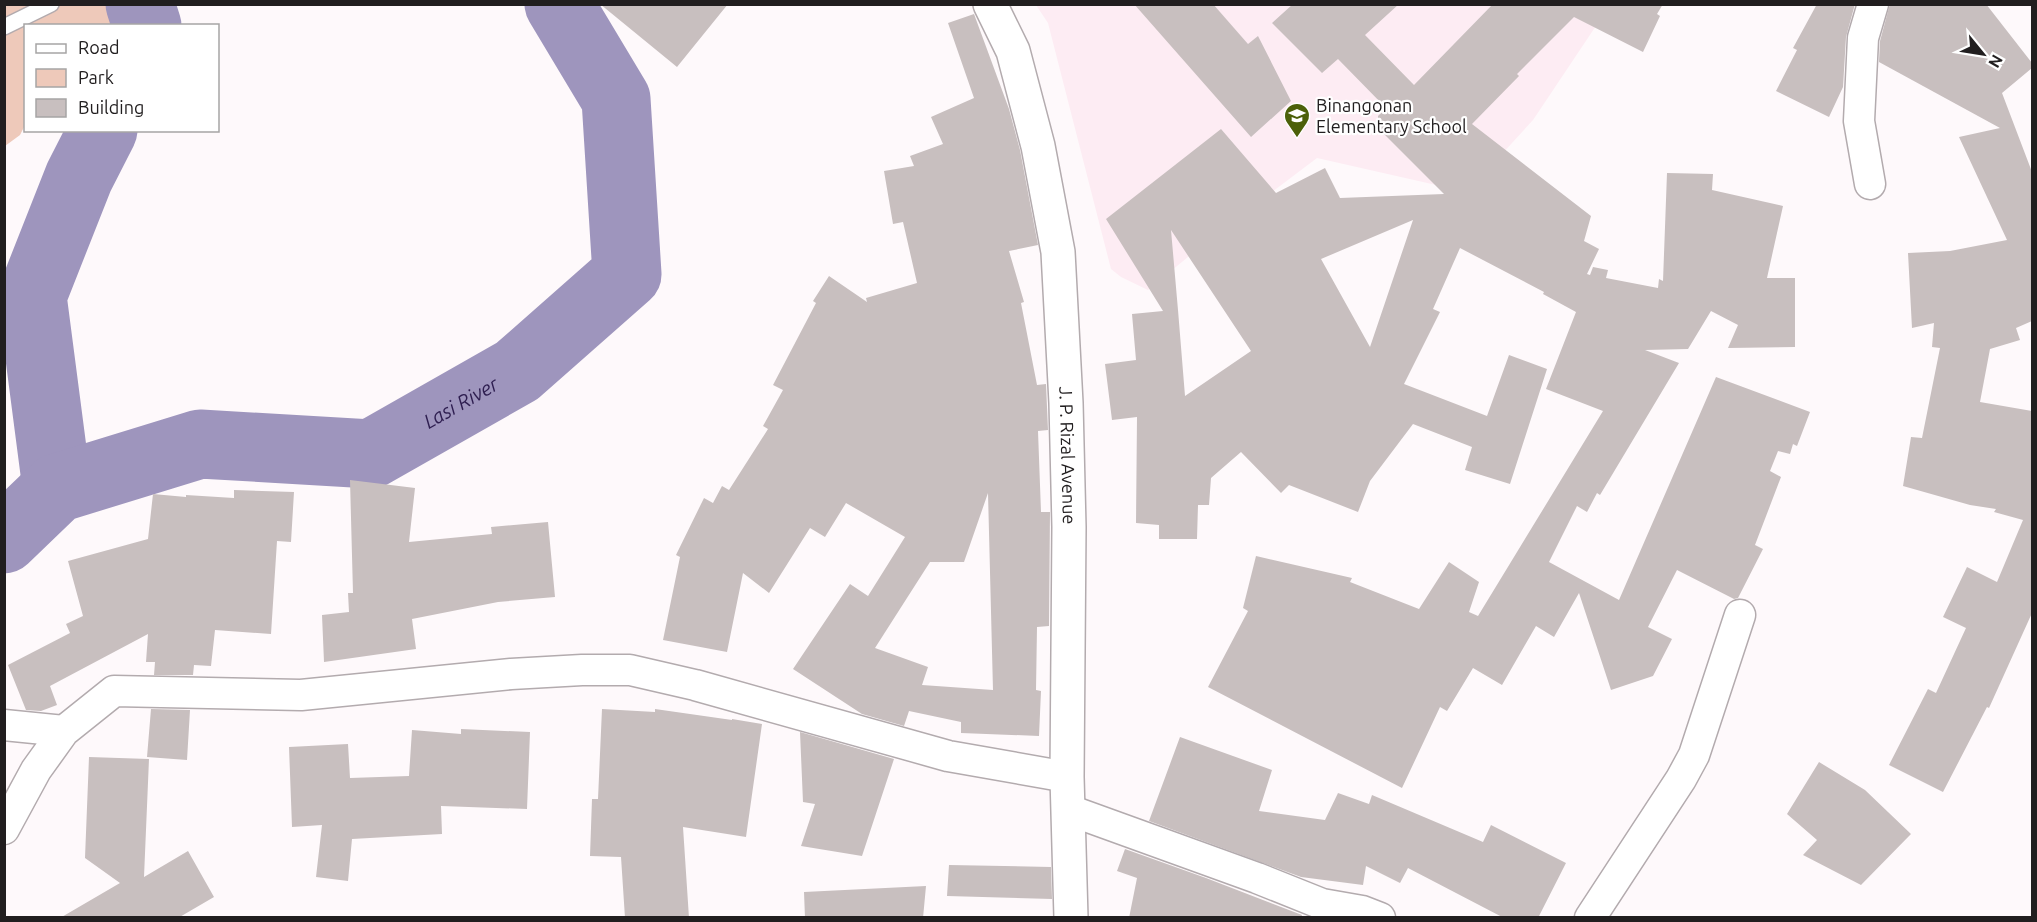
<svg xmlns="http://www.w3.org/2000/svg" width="2037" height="922" font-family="Ubuntu,sans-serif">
<rect width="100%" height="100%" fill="#fef9fb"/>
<path fill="#fdecf3" d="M1036 5H1610L1533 120 1467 192 1317 158 1211 238 1148 290 1121 277 1111 269 1048 23Z"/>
<path fill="#eec9ba" d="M5 5H112L130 25 26 26 25 125 20 135 5 146Z"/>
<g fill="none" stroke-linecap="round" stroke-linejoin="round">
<g stroke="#9e95bd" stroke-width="69">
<path d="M140 4 147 26"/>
<path d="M57 488 32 296 79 177 103 130"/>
<path id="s1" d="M4 539 57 488 200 444 371 454 517 371 627 274 616 99 559 4"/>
</g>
</g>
<path fill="#c8bfbf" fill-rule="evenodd" d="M600 4H728L677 67Z
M1134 4H1213L1248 44 1258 36 1291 101 1251 137Z
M1293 4H1399L1365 35 1414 85 1493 4H1663L1657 14 1660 16 1643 52 1574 17 1517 74 1519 76 1472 124 1591 216 1584 241 1599 249 1587 274 1590 275 1593 267 1608 270 1606 278 1658 288 1659 279 1663 281 1667 173 1713 174 1712 190 1783 206 1767 278H1795V347L1728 348 1738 325 1711 311 1688 349 1645 350 1679 363 1600 495 1597 493 1587 512 1577 506 1549 562 1619 600 1716 377 1810 412 1797 446 1793 444 1790 454 1778 451 1770 471 1781 477 1755 545 1763 549 1738 598 1734 599 1677 570 1648 627 1672 639 1653 676 1611 690 1579 593 1554 637 1536 626 1502 685 1473 668 1447 711 1440 707 1402 788 1208 687 1248 611 1243 608 1256 556 1352 578 1350 582 1419 609 1449 562 1479 582 1469 612 1478 616 1603 411 1546 389 1576 312 1543 294 1544 292 1460 248 1433 309 1440 312 1404 384 1487 416 1509 355 1547 369 1510 484 1465 470 1472 447 1413 424 1370 481 1358 512 1289 485 1281 493 1241 452 1211 478 1209 505H1198L1197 539H1159V525L1136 523 1137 417 1112 420 1105 364 1136 360 1132 314 1163 311 1106 219 1221 129 1276 193 1325 168 1340 198 1444 194 1378 128V116L1386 108 1338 59 1322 73 1272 23ZM1413 220 1370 347 1321 259ZM1171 230 1251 351 1185 396 1178 310Z
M1817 4H1855L1846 37 1843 87 1829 117 1776 91 1797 50 1793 48Z
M1890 4H1986L2032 63V68L2002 93 2032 172V321L2016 328 2020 340 1990 349 1980 402 2032 411V613L1989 708 1987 707 1943 792 1889 765 1928 689 1936 693 1966 628 1943 617 1967 567 1997 582 2023 520 1994 512 1996 509 1970 505 1903 486 1911 437 1922 438 1940 348 1932 347 1934 323 1912 328 1908 253 1950 251 2007 240 1959 137 2000 128 1879 62 1880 41Z
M974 14 1009 109 1020 150 1038 245 1009 251 1024 302 1021 303 1037 385 1046 384 1048 430 1038 431 1041 512H1050L1049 626 1037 627 1036 690 1041 691 1039 736 961 733V722L909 711 904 726 862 714 793 669 850 584 868 596 905 537 846 503 825 537 810 528 769 593 743 573 727 652 663 640 680 557 676 555 704 498 713 503 722 486 729 490 768 429 763 426 783 390 773 385 816 303 813 301 829 276 867 302 866 298 917 283 903 222 893 224 884 171 914 166 910 156 943 144 931 117 974 98 948 23ZM988 493 993 690 922 685 928 667 875 648 930 562H964Z
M350 480 415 488 409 542 492 534 491 527 548 522 555 597 498 602 412 619 416 649 324 662 322 615 349 612 348 593H353Z
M234 490 294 492 291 542 277 541 271 634 215 630 211 666 194 665 193 675H154L155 662H146L148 634 50 686 57 705 41 711 26 710 8 665 70 633 66 624 83 616 68 561 148 539 153 494 186 497V495L234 498Z
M151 709 190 710 187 760 147 757Z
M602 709 655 712V709L732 720V719L762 724 746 837 683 827 689 918H625L621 857 590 856 592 799H598Z
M461 729 530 732 527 809 441 806 442 834 352 839 348 881 316 877 322 825 292 827 289 747 348 744 350 778 409 776 412 730 461 734Z
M800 732 894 759 862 856 801 846 815 804 803 802Z
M1180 737 1272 770 1259 811 1325 820 1338 793 1369 804 1372 795 1483 842 1491 825 1566 863 1538 918H1504L1408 868 1400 883 1366 866 1363 885 1301 877 1149 821Z
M89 757 149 759 144 877 188 851 214 897 178 918H60L120 883 85 858Z
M1819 762 1865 790 1911 834 1861 885 1803 855 1817 840 1787 814Z
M1125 849 1206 878 1302 915 1301 918H1129L1137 878 1117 871Z
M949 865 1051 867 1052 899 947 896Z
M926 886 923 918H805L804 892Z"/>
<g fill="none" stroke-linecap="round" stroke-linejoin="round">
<defs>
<path id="lane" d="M4 27 51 4"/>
<path id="street" d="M1870 184 1859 121 1863 38 1873 4
M4 725 64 731
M1069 810 1257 878 1322 904 1362 911 1380 918
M4 829 36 770 64 731 114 691 301 695 511 674 582 670H630L695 685 948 756 1067 777
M1590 918 1681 779 1694 755 1740 615"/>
<g id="secondary">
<path id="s2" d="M990 4 1013 51 1038 146 1058 252 1066 403 1069 527 1067 777 1071 918"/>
</g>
</defs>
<use href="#lane" stroke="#b3abae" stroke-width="18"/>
<use href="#street" stroke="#b3abae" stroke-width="33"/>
<use href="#secondary" stroke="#b3abae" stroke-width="36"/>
<use href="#lane" stroke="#fff" stroke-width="15"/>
<use href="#street" stroke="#fff" stroke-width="30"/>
<use href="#secondary" stroke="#fff" stroke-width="33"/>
</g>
<defs>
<symbol id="school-pin" viewBox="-11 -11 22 30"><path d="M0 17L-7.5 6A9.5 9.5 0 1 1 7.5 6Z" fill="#4c6009" stroke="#fff"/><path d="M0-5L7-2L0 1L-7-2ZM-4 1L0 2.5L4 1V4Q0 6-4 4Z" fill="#fff"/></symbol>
</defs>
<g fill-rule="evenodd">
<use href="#school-pin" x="1282" y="101" width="30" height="40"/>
</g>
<g text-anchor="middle" stroke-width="4.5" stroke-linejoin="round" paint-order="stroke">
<g font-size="18" fill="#211e1f" stroke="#fff" text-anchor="start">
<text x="1316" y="112">Binangonan<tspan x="1316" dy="21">Elementary School</tspan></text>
</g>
<g font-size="18" fill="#211e1f" stroke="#fff">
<text dy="6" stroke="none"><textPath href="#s2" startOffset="462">J. P. Rizal Avenue</textPath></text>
</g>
<g font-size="20" font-style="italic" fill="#2e1e50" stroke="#fff">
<text dy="7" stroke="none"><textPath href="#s1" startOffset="498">Lasi River</textPath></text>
</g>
</g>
<rect width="2037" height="922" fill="none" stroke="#211e1f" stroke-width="12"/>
<rect x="24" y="24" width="195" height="108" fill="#ffffff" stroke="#a6a5a5" stroke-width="1.5"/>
<rect x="36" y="44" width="30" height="9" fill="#ffffff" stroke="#a6a5a5" stroke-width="1.5"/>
<text x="78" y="54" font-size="18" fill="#211e1f">Road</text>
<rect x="36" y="69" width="30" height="18" fill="#eec9ba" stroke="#a6a5a5" stroke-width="1.5"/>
<text x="78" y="84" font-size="18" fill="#211e1f">Park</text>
<rect x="36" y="99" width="30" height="18" fill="#c8bfbf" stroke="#a6a5a5" stroke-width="1.5"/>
<text x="78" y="114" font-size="18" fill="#211e1f">Building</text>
<g transform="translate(1983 54) rotate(120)" stroke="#ffffff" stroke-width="4.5" paint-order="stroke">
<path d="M0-4.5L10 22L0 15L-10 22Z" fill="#211e1f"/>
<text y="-9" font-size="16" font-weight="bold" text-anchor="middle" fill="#211e1f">N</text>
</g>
</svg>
